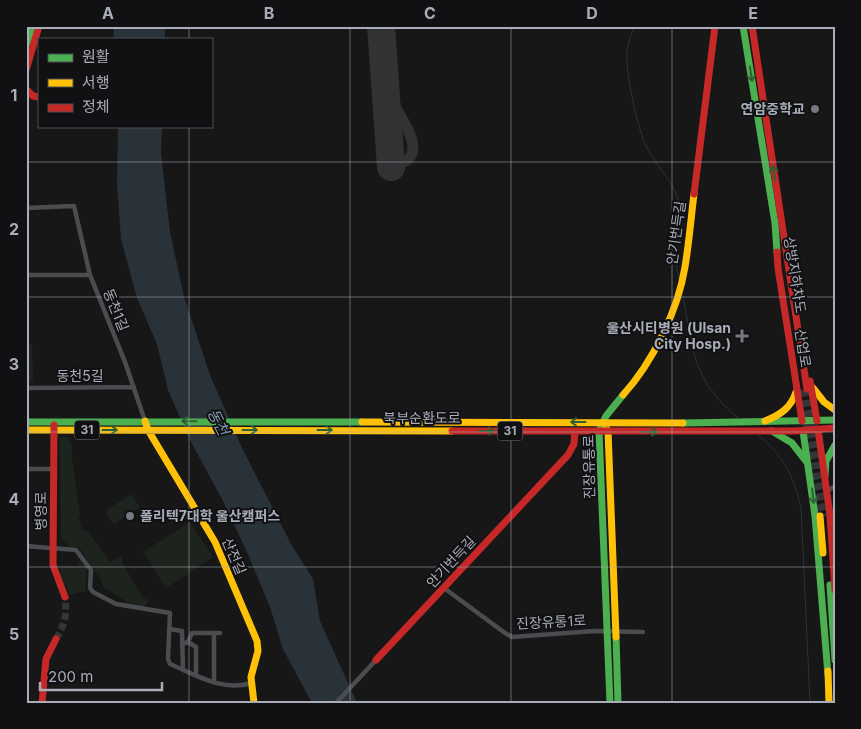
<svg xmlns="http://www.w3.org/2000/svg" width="861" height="729" font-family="Inter,'Noto Sans KR',sans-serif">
<rect width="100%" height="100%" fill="#171717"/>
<path fill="#1d241e" d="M26 344H32L33 380 31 383H26Z
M59 437H67L72 444V457L80 516 78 518 83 531 86 529 110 562 121 556 123 560 122 562 143 599H148V602L143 608 127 605 124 600 103 587C101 573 96 577 92 567 88 560 84 554 78 547L71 548 61 538Z
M131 494 140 507 114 524 105 511Z
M190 522 213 557 166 588 143 552Z
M81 558 87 565 85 592H80L70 595 61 576 59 565 78 566Z"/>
<path fill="#2a3239" d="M114 26H165V39H113Z
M118 126H162L161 153 170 232 184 297 210 375 242 448 291 544 313 579 320 621 357 703H312L283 649 270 607 247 552 223 501 190 440 168 390 157 344 137 298 121 239 117 183Z"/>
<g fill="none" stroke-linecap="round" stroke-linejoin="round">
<path stroke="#2a3239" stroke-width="1" d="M635 26C631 34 628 43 627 52 625 70 638 132 647 148 656 165 673 181 678 200 681 212 676 226 675 238 674 252 676 265 679 279
M682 293C694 348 690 378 738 418
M758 435C785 457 792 474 801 507L810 703"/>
<path stroke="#313233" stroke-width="11" d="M384 78C386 85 387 93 391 100 398 114 430 153 401 163 397 164 393 165 389 163 376 156 383 143 385 132 386 124 386 116 387 109"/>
<path stroke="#313233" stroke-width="28" d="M381 26 391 167"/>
<path stroke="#343537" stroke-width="7" stroke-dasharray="7 3.5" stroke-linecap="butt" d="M807 389 825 516
M801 390 820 516
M56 639C65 625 67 614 65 597"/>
<path stroke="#4b4c50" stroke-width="4.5" d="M26 208 74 206 90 275 125 362 145 421
M26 275H90
M26 388 134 387
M26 469H54
M827 491 835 486
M26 546 76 550 91 570 90 588 93 592 116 604 170 613 168 659 170 664C196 675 223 692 251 683
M444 588 505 633 512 637 595 631 643 632
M169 629 182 631 183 669
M188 642 196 647V675
M182 644 188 642 192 633H220
M214 682V633
M336 703 376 660"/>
<path stroke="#4caf50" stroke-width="7" d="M743 26 775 223 777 252
M26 45 34 26
M26 422H362
M683 423 835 420
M772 431 792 443 806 461
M803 431 815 516 828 675
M825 476 826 461 835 445
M830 585 835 660
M616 637 618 703
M610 703 599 431 606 416 623 395"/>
<path stroke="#ffc107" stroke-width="7" d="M813 388 824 402 835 410
M623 395C653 362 678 310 685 267 689 243 691 218 694 194
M145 421 148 430 215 542 257 641 258 651 251 677 254 703
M765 421C780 415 791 408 796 392
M362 422 683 423
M606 427 608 431 616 637
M26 430 452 431
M820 516 823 553
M828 671 829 703"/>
<path stroke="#c62828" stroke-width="7" d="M752 26 807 389
M26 70 39 26
M26 89 33 96 39 97
M694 194 715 26
M777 252 778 268 802 421
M810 381 817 421
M54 425 53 565 65 597
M818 429 830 515 835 590
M452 431H795L835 428
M376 660 568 455 574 444 575 431
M42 703 46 659 56 639"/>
</g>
<defs><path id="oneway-shaft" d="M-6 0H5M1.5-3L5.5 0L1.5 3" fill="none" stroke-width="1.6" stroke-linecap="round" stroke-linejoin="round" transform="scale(1.25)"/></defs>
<g stroke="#2e6032">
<use href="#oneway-shaft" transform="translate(751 74) rotate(81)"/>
<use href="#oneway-shaft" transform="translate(774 173) rotate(-99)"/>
<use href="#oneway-shaft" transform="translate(189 421) rotate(-179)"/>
<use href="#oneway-shaft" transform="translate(578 422) rotate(180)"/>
<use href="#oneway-shaft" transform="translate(110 430)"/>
<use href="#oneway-shaft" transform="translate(250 430)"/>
<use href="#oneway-shaft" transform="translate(325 430)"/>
<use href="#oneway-shaft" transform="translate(487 431)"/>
<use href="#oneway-shaft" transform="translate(650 432)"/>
<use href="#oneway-shaft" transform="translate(813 496) rotate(83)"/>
</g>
<path fill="none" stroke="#a8adb8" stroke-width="1" stroke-opacity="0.55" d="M189 26V39M350 26V703M511 26V703M672 26V703M189 126V703M26 162H835M26 297H835M26 432H835M26 567H835"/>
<g fill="#757880" stroke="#111113" stroke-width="2">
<circle cx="815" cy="109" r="5"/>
<path d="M739.5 328.5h5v5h5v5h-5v5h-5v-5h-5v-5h5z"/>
<circle cx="130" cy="516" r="5"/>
</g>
<g text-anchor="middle" stroke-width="4" stroke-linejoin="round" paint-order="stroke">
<g fill="#111113" stroke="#7b7e86" stroke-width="1">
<rect x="74.5" y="420.5" width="25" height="19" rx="4"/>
<rect x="497.5" y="421.5" width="25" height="19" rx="4"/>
</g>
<g font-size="12" font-weight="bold" fill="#a8adb8">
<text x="87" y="434">31</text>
<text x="510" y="435">31</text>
</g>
<g font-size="14" font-weight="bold" fill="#a8adb8" stroke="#111113" text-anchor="end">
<text x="805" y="114">연암중학교</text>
<text x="731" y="333">울산시티병원 (Ulsan<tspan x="731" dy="16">City Hosp.)</tspan></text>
<text x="140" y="521" text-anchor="start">폴리텍7대학 울산캠퍼스</text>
</g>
<g font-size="14" fill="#a8adb8" stroke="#111113">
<text transform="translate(676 233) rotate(-82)" y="5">안기번득길</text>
<text transform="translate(795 275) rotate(81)" y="5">상방지하차도</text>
<text transform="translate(116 310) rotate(68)" y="5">동천1길</text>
<text transform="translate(803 348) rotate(81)" y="5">산업로</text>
<text x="80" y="381">동천5길</text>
<text x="422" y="423">북부순환도로</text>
<text transform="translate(589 467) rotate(-91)" y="5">진장유통로</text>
<text transform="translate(41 511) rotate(-90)" y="5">병영로</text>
<text transform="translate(234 556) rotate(67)" y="5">산전길</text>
<text transform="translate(451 562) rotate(-47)" y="5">안기번득길</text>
<text transform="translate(551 622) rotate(-3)" y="5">진장유통1로</text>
</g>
<g font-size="15" font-style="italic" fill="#7f9bb3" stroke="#111113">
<text transform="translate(218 422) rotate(63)" y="5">동천</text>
</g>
</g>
<rect width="861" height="729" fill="none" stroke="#111113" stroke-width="55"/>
<rect x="38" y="38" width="175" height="90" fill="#111113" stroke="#4d4f55"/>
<rect x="48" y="54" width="25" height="8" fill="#4caf50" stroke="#4d4f55"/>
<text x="82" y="62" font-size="15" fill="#a8adb8">원활</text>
<rect x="48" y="79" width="25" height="8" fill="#ffc107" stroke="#4d4f55"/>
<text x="82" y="88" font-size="15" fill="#a8adb8">서행</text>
<rect x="48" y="104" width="25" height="8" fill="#c62828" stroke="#4d4f55"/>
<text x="82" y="112" font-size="15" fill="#a8adb8">정체</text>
<path d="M40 682v8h122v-8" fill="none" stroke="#a8adb8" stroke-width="2.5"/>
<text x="48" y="682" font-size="15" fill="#a8adb8" stroke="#111113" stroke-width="4" paint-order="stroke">200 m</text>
<rect x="28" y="28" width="806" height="674" fill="none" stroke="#a8adb8" stroke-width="2"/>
<g font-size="16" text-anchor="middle" font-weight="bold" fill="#a8adb8">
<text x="108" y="19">A</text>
<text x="269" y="19">B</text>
<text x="430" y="19">C</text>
<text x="592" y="19">D</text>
<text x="753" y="19">E</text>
<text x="14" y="101">1</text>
<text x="14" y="235">2</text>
<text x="14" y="370">3</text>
<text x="14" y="505">4</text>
<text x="14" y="640">5</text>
</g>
</svg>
